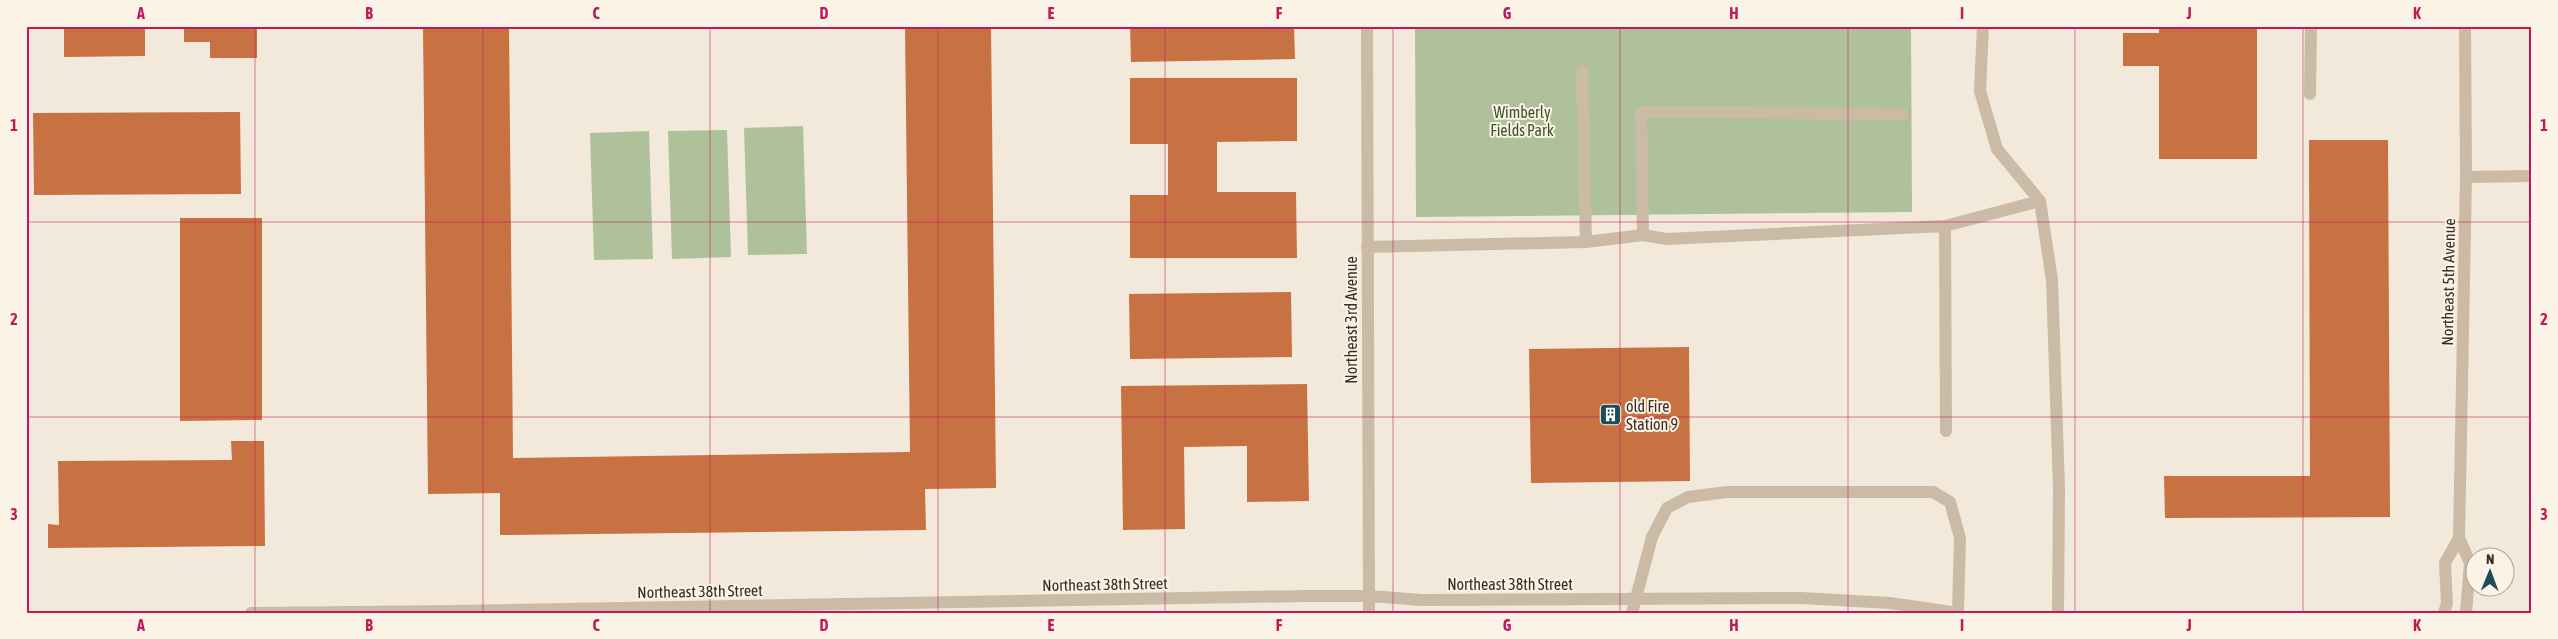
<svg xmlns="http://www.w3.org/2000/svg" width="2558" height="639" font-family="'Asap Condensed',sans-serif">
<rect width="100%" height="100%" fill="#f2e9da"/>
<path fill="#afc19a" d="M1415 26H1911L1912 212 1416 217Z
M803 126 807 254 748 255 744 128Z
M727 130 731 257 672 259 668 131Z
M649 131 653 259 594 260 590 133Z"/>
<path fill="#c87142" d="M64 26H145V56L64 57Z
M184 26H257V58H210V42H184Z
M423 26H509L513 458 910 452 905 26H991L996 488 925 489 926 530 500 535V493L428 494Z
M1130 26H1294L1295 59 1131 62Z
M2159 26H2257V159H2159V66H2123V33H2159Z
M1130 78H1297V141L1217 142V192H1296L1297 258H1130V195H1168V144H1130Z
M240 112 241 194 34 195 33 113Z
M2309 140H2388L2390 517 2165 518 2164 476H2310Z
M180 218H262V420L180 421Z
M1291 292 1292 357 1130 359 1129 294Z
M1689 347 1690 481 1531 483 1529 349Z
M1307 384 1309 501 1247 502V446L1184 447 1185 529 1123 530 1121 386Z
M231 441H264L265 546 48 548V524L59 525 58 461 232 460Z"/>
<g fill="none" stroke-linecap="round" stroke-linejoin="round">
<path stroke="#cabaa6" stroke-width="12" d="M1367 26 1369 613
M1983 26 1980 91 1997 149 2040 201 2052 280 2059 489 2058 613
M2465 26 2466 177 2459 538 2470 563 2466 613
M1582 71 1586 242
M2310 94 2311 26
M2466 177 2532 176
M1945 226 1946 431
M1643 235 1641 112 1902 114
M1367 247 1586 242 1643 235 1666 239 1945 226 2040 201
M251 613 454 611 1306 596H1369L1422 600 1801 598 1890 603 1958 613
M1632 613 1652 537 1667 508 1688 497 1727 492H1933L1950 502 1960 538 1958 613
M2444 613 2447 603 2445 563 2459 538"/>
</g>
<path fill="none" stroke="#c2185b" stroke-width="1" stroke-opacity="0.55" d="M255 26V613M483 26V613M710 26V613M938 26V613M1165 26V613M1393 26V613M1620 26V613M1848 26V613M2075 26V613M2303 26V613M26 222H2532M26 417H2532"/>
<defs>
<symbol id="building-square" viewBox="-11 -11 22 22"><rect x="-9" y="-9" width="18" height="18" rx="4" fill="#1c4d58" stroke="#faf3e6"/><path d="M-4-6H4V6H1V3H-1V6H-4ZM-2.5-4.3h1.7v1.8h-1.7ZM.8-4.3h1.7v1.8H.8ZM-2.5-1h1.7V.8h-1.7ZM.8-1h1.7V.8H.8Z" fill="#fff"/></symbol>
</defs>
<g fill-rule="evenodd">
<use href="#building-square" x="1598" y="402" width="25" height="25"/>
</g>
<g text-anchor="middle" stroke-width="4" stroke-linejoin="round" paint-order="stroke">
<g font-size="16" fill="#40542a" stroke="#faf3e6">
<text x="1522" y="118">Wimberly<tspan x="1522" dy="18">Fields Park</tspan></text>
</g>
<g font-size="16" fill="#362d27" stroke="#faf3e6">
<text transform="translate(2448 282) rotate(-89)" y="6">Northeast 5th Avenue</text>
<text transform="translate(1351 320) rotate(-90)" y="6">Northeast 3rd Avenue</text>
<text transform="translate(1105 584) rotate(-1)" y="6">Northeast 38th Street</text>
<text x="1510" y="590">Northeast 38th Street</text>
<text transform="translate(700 591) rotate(-1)" y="6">Northeast 38th Street</text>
</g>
<g font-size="16" fill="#362d27" stroke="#faf3e6" text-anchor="start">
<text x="1626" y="412">old Fire<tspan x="1626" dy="18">Station 9</tspan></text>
</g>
</g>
<rect width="2558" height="639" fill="none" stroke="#faf3e6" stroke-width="55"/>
<g transform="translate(2490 572) rotate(1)"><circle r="24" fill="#faf3e6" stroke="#aca49a"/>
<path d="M0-4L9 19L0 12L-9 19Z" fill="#1c4d58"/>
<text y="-8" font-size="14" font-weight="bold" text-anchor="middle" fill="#362d27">N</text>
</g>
<rect x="28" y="28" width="2502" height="584" fill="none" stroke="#c2185b" stroke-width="2"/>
<g font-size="16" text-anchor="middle" font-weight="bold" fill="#c2185b">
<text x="141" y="19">A</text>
<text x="369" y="19">B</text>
<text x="596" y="19">C</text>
<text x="824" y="19">D</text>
<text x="1051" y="19">E</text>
<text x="1279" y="19">F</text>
<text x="1507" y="19">G</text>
<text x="1734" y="19">H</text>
<text x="1962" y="19">I</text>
<text x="2189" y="19">J</text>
<text x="2417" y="19">K</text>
<text x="14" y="131">1</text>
<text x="2544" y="131">1</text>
<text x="14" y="325">2</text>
<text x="2544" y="325">2</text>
<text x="14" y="520">3</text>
<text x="2544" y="520">3</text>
<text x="141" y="631">A</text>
<text x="369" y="631">B</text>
<text x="596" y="631">C</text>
<text x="824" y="631">D</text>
<text x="1051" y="631">E</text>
<text x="1279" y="631">F</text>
<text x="1507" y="631">G</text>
<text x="1734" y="631">H</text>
<text x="1962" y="631">I</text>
<text x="2189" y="631">J</text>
<text x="2417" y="631">K</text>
</g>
</svg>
